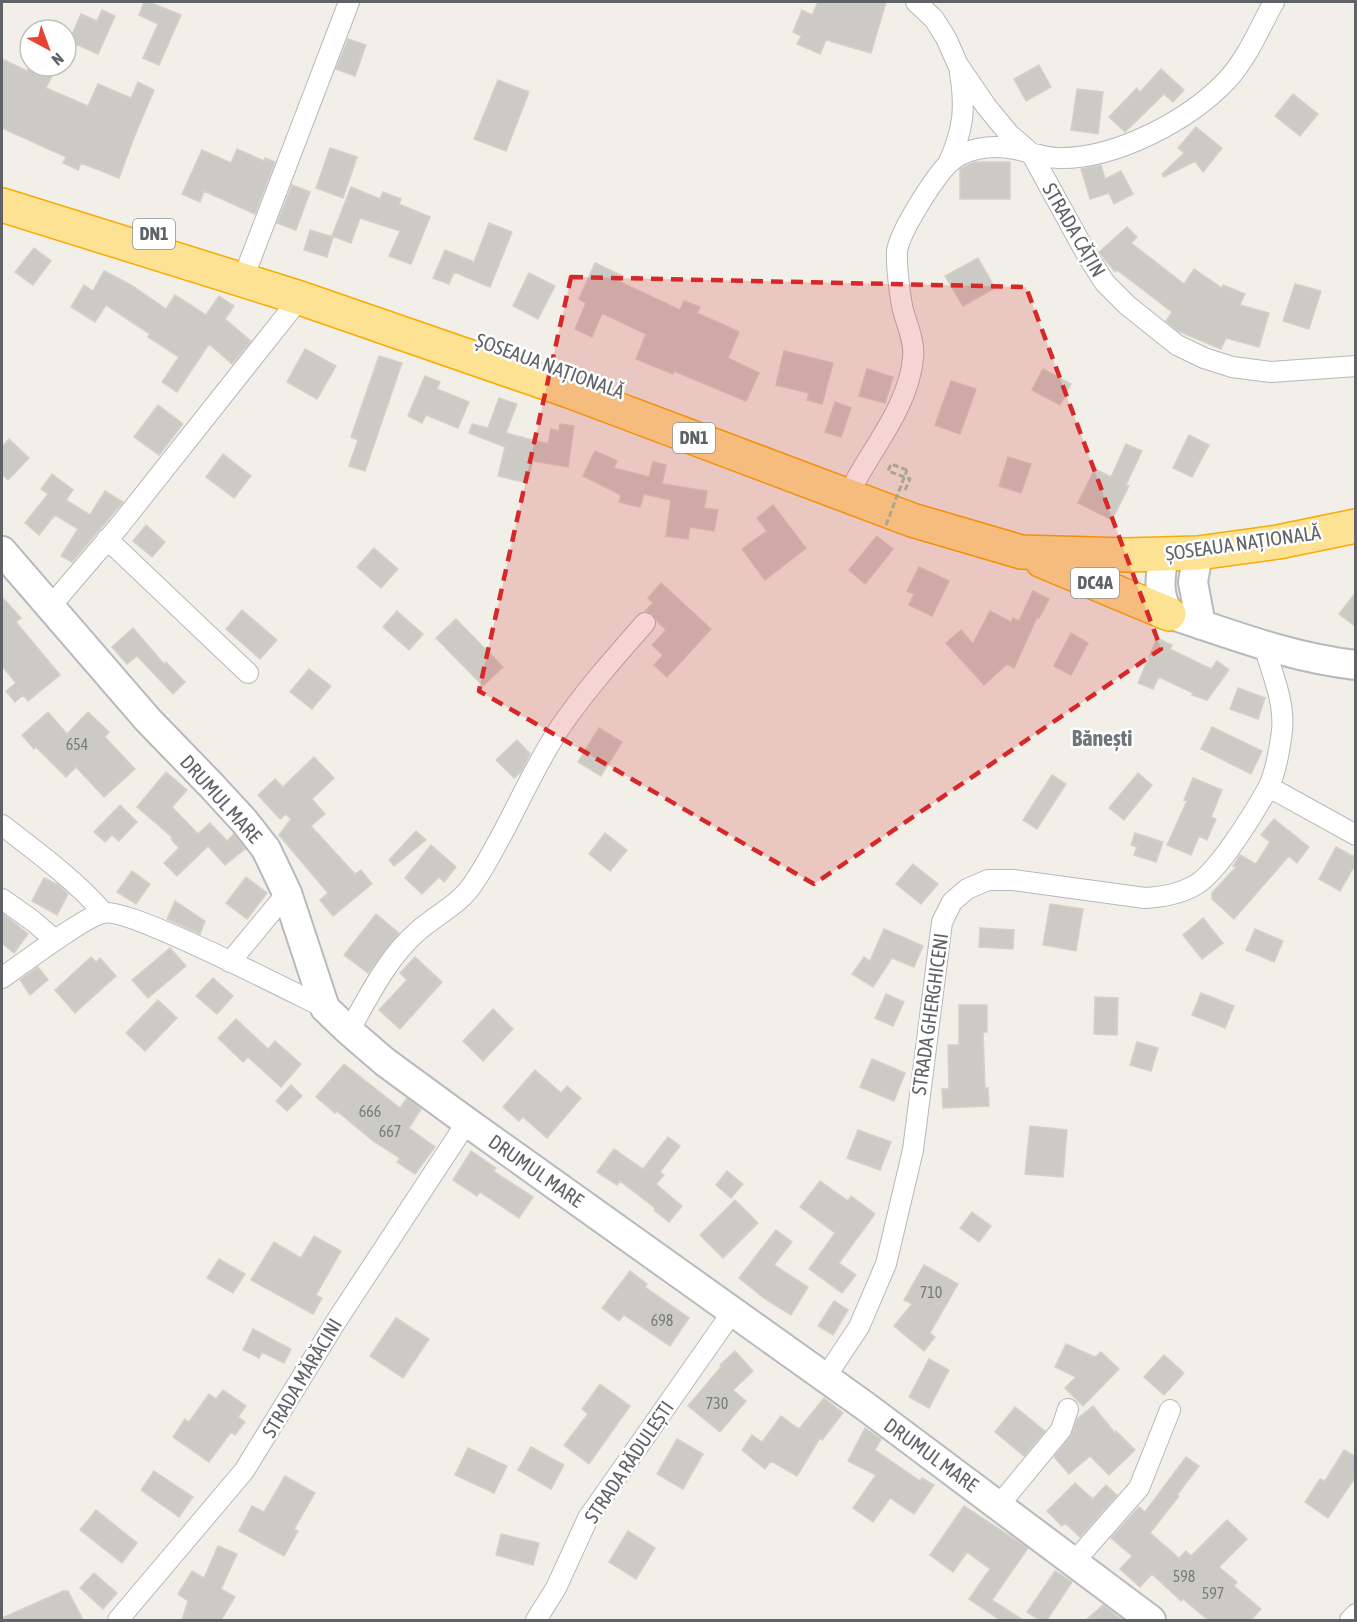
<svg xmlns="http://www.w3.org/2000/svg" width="1357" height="1622" font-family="'Asap Condensed',sans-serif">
<rect width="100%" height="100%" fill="#f1efe8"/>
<path fill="#cccac5" stroke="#d6d1c6" stroke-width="1.5" d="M144 2H149L181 15 159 65 143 58 158 24 139 15Z
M818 2H886L871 53 826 40 820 54 797 44 801 36 793 32 802 10 812 15Z
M102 10 115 16 98 54 69 41 81 14 97 21Z
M348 39 366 45 355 76 336 69Z
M2 59 27 71 30 66H42L54 72 46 88 88 106 98 84 131 98 138 82 154 90 135 135 119 178 81 163 78 170 63 163 66 157 2 128Z
M1039 65 1051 87 1026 101 1014 79Z
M1161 69 1184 90 1173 102 1164 94 1125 132 1109 117 1137 88 1140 92Z
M498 80 529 92 506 151 474 139Z
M1077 89 1103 92 1098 134 1071 130Z
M1293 94 1318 114 1300 136 1275 116Z
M1196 127 1222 148 1203 172 1195 161 1164 177 1162 174 1184 153 1178 148Z
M330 148 357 157 343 198 316 188Z
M237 149 264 161 265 158 275 162 255 214 204 191 200 202 182 194 202 150 231 163Z
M974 162H1010V199H960V169Z
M1101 165 1105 179 1121 171 1133 194 1114 204 1109 193 1090 199 1081 169Z
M292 185 310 192 296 230 277 223Z
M351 187 380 199 383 192 401 199 399 204 430 217 411 264 389 256 400 231 360 218 351 243 332 236Z
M489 223 512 232 490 287 454 272 449 284 433 278 445 250 474 262Z
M1127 227 1137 237 1131 243 1184 284 1194 269 1222 288 1223 285 1245 294 1240 305 1269 313 1259 347 1226 338 1221 349 1178 331 1166 321 1172 312 1117 270 1115 272 1099 252Z
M310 230 333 237 327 257 304 250Z
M34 248 51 261 33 285 15 272Z
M978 258 995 288 963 306 945 276Z
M595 263 623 276 620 282 680 310 684 301 700 307 697 313 739 332 728 358 759 373 746 401 674 371 673 374 636 359 646 334 602 313 592 337 575 329 586 303 579 299Z
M104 271 131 285 166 309 175 295 206 315 219 296 234 306 225 319 251 341 232 364 209 344 177 392 162 382 179 357 148 337 150 334 106 305 95 322 71 307 84 285 93 291Z
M529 273 555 286 538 319 513 306Z
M1295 284 1321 291 1309 329 1283 321Z
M305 349 336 366 317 399 287 382Z
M784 351 833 363 822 404 807 400 809 393 776 385Z
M379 356 402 363 365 471 349 466 358 440 351 437Z
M867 369 893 377 885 403 859 396Z
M1043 369 1071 384 1060 405 1032 390Z
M425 376 440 382 437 389 469 402 458 428 426 415 422 423 408 416Z
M951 381 976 389 960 434 935 425Z
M499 398 517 404 506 433 548 444 551 429 559 431 560 424 574 426 568 467 533 461 527 483 498 476 505 447 469 433 472 424 488 428Z
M835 402 851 408 841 437 825 432Z
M158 405 183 424 159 455 134 437Z
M1189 435 1209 445 1192 477 1173 468Z
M9 439 29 458 8 480 2 474V447Z
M1126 444 1142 451 1126 485 1129 486 1112 520 1078 503 1095 469 1111 477Z
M595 451 617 461 614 468 649 477 653 462 666 465 662 484 707 491 704 508 718 510 714 531 690 527 688 539 666 536 671 500 644 494 640 507 619 502 621 495 583 476Z
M223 454 251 476 234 498 206 477Z
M1008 457 1031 464 1021 493 999 486Z
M52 474 73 490 66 500 90 515 105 491 123 502 72 562 61 556 78 529 55 515 39 535 25 523 48 494 41 489Z
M773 505 806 548 765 580 742 549 767 531 757 518Z
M146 525 165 542 152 557 133 541Z
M877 536 893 549 865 584 849 570Z
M374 548 398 569 381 588 357 567Z
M919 567 949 581 932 616 909 605 914 594 907 591Z
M661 583 711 629 667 677 654 665 663 655 652 645 666 630 657 621 653 614 645 611 653 603 648 598Z
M1033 591 1049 599 1039 618 1037 617 1014 668 1007 664 984 685 946 643 961 630 973 644 990 611 1011 622 1013 618 1019 621Z
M1356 592V627L1339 614Z
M2 597 21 618 16 622 60 675 28 701 23 695 15 702 6 691 16 683 2 666Z
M242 610 277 640 260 659 226 629Z
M397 611 423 634 409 650 383 627Z
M456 619 503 667 483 686 436 638Z
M133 628 164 664 166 662 185 682 173 694 137 656 127 664 112 647Z
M1071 633 1088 643 1071 675 1054 666Z
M1157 638 1172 645 1170 649 1211 669 1217 661 1229 670 1207 700 1192 695 1193 693 1159 677 1153 689 1138 683Z
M309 669 331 686 312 709 290 692Z
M1238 688 1265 698 1258 719 1230 709Z
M48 712 67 734 88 712 109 732 105 737 135 769 104 797 76 767 66 777 36 747 34 749 22 735Z
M1212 727 1262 751 1251 774 1201 749Z
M599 728 622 742 601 776 578 762Z
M517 740 530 754 521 772 514 778 496 760Z
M314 757 334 778 312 799 325 814 311 826 355 874 361 870 372 884 333 916 320 900 328 893 279 835 291 819 286 814 280 819 258 795 275 779 283 787Z
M166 772 187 790 172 807 198 834 210 823 227 841 234 834 245 849 225 865 208 846 177 876 164 863 179 848 171 839 172 837 137 807Z
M1138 773 1152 785 1124 820 1109 808Z
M1052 775 1066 784 1037 829 1023 820Z
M1193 778 1222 790 1211 817 1216 819 1207 840 1199 836 1191 855 1167 845 1187 801 1184 800Z
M120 805 137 822 119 841 112 835 105 842 94 832Z
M1274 819 1309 847 1297 863 1289 856 1234 919 1212 899V893L1236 867 1233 866 1240 855 1256 864 1270 842 1261 835Z
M416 831 426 840 394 866 389 860Z
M605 833 627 850 610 871 589 854Z
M1135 833 1163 842 1156 862 1134 855 1137 847 1131 845Z
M431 845 456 867 444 882 439 877 422 894 405 878Z
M1336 847 1356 858V863L1340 891 1319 879Z
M913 864 938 884 921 904 896 884Z
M132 871 150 884 136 904 117 892Z
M246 877 267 893 247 919 226 903Z
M44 878 59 885 68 894 57 915 32 901Z
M175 901 205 921 200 934 167 919Z
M1050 904 1083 909 1076 951 1043 945Z
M2 913 28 934 14 953 2 943Z
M376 914 399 933 368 973 344 955Z
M1203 918 1223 943 1202 959 1183 935Z
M980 928 1014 930 1013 949 979 947Z
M884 929 923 946 914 967 892 958 873 987 852 974 864 957 870 961Z
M1255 929 1283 941 1274 962 1246 950Z
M170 948 186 966 148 998 132 980Z
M91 957 96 962 100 958 116 976 75 1013 55 990Z
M415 957 442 982 400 1029 379 1010 407 980 400 973Z
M38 967 48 980 30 995 20 980Z
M213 978 233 996 217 1014 196 996Z
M1201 993 1234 1006 1225 1028 1192 1015Z
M886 994 904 1002 893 1026 875 1018Z
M1095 997 1118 998 1117 1035 1094 1034Z
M158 1000 177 1018 145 1051 126 1033Z
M959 1005H987V1032H983L985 1088H988L989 1106 943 1108 942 1089H949L948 1045H959Z
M493 1009 513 1029 483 1061 463 1041Z
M236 1019 268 1049 275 1041 301 1064 281 1087 248 1057 243 1062 218 1038Z
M1137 1042 1158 1048 1151 1071 1130 1065Z
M872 1059 905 1073 894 1101 860 1087Z
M344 1064 400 1108 407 1098 421 1109 409 1128 435 1147 415 1174 397 1162 400 1158 373 1141 337 1111 335 1113 316 1097Z
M535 1070 561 1093 567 1086 581 1098 547 1138 523 1117 519 1121 503 1107Z
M291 1085 302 1096 287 1111 276 1101Z
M1030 1126 1067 1130 1063 1177 1025 1174Z
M858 1130 891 1142 880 1170 847 1158Z
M668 1137 680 1146 660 1172 664 1175 656 1184 682 1206 669 1222 654 1210 655 1208 620 1181 617 1185 597 1172 614 1149 643 1169Z
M471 1151 496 1168 493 1171 533 1197 519 1218 480 1192 477 1196 453 1180Z
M727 1171 743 1184 731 1198 716 1185Z
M820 1181 848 1201 851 1196 875 1214 839 1263 856 1275 842 1293 809 1269 835 1233 800 1207Z
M735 1200 758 1223 723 1258 700 1235Z
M972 1212 991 1226 979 1242 960 1228Z
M776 1230 792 1242 774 1265 808 1287 791 1315 765 1299 739 1278Z
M314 1236 341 1251 316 1295 322 1298 313 1314 251 1280 274 1242 301 1258Z
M219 1259 245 1274 233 1293 207 1278Z
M924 1265 958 1284 930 1333 935 1337 924 1351 894 1326 912 1304 904 1300Z
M630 1271 647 1284 645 1287 689 1318 670 1346 624 1315 619 1321 602 1308Z
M834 1301 848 1310 833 1335 818 1326Z
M396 1318 429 1339 403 1378 370 1356Z
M253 1329 291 1349 284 1363 262 1352 259 1358 243 1350Z
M1066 1344 1095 1357 1101 1352 1119 1369 1083 1406 1065 1388 1076 1377 1055 1367Z
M735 1351 753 1371 733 1390 746 1401 720 1432 688 1406 721 1367 720 1365Z
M1164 1355 1184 1373 1164 1395 1144 1377Z
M929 1359 949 1370 929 1408 909 1397Z
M600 1384 630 1406 589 1464 564 1445 588 1414 582 1409Z
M223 1390 246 1406 238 1417 245 1422 235 1435 231 1432 209 1462 173 1437 185 1419 189 1422 209 1394 216 1399Z
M824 1398 843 1413 822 1440 820 1438 797 1476 771 1461 765 1469 742 1450 752 1435 762 1442 781 1416 799 1429Z
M1093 1406 1115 1433 1116 1431 1135 1450 1109 1475 1090 1456 1069 1474 1054 1457 1070 1437 1077 1419Z
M1015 1407 1045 1431 1024 1456 995 1432Z
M865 1428 881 1439 875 1450 920 1481 922 1478 934 1485 914 1514 890 1498 873 1522 853 1508 876 1475 848 1461Z
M677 1439 703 1454 683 1489 657 1474Z
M531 1447 564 1465 551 1489 518 1470Z
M468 1448 507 1466 494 1493 455 1475Z
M1344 1450 1356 1457V1476L1328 1518 1305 1502 1320 1479 1325 1481Z
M1186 1457 1199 1466 1177 1495 1179 1496 1150 1533 1179 1558 1186 1551 1191 1556 1227 1520 1247 1539 1219 1567 1237 1582 1234 1586 1261 1609 1251 1620H1208L1183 1599 1181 1601 1152 1574 1140 1587 1120 1569 1132 1556 1111 1538 1139 1507 1145 1512Z
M154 1471 193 1497 179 1517 141 1490Z
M285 1476 315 1493 294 1529 298 1531 284 1556 239 1531 252 1506 264 1512Z
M1075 1483 1093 1499 1106 1485 1117 1495 1080 1537 1065 1523 1062 1526 1047 1511Z
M964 1506 1028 1548 992 1600 1023 1620H1000L969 1599 990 1569 967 1552 953 1572 930 1555Z
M96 1510 137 1543 122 1563 80 1530Z
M628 1531 655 1548 636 1579 609 1562Z
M501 1534 539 1543 533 1565 496 1555Z
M218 1546 237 1554 221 1589 235 1597 221 1620H182L188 1601 178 1594 192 1571 204 1578Z
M1055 1571 1072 1582 1047 1620H1039L1027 1612Z
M94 1573 117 1593 103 1609 80 1588Z
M63 1591H68L83 1620H2V1618Z
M1103 1605 1120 1618 1123 1620H1086Z"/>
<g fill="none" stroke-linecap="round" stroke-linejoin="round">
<defs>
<path id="street" d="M916 2 934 19 946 38 958 65 986 106 1009 134 1031 153 1087 255 1105 283 1127 305 1177 345 1204 358 1232 367 1271 372 1356 366
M948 164C963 131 966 109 960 73
M249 263 349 2
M856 480C877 442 909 403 913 358 915 342 907 325 903 310 900 298 896 263 897 251 900 231 933 180 947 165 963 148 992 144 1015 149 1029 152 1044 158 1059 158 1116 159 1190 120 1228 79 1248 57 1260 27 1274 2
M107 539 248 673
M50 607 120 525 300 298
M1269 787 1356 835
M2 825C37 852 74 879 104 913
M2 899 33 921 55 940
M230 962 287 893
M2 978C24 962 46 946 69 931 80 924 90 917 102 913 126 906 292 992 325 1008
M349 1031C369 996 387 958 418 931 436 915 459 905 473 884 506 835 527 778 559 729 585 691 615 657 645 623
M825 1378 859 1327 886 1264 913 1150 942 922 952 902 967 889 988 880H1013L1145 898C1164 897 1181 894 1197 884 1220 869 1254 813 1268 788 1275 775 1280 747 1282 731 1285 702 1272 673 1264 646
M999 1505 1061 1430 1068 1409
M1074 1562 1139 1488 1170 1410
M118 1620 244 1471 337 1320 467 1122
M536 1620 556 1588 588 1518 733 1311
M1350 1620 1356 1614"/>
<path id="secondary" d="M2 551 148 720 211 785 245 822 266 849 287 893 325 1008 349 1031 385 1062 467 1122 865 1406 1151 1620
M1198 553 1193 582 1201 625
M1164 555C1160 577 1157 594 1169 614 1231 634 1291 658 1356 665"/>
<path id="highway" d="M2 205 300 298 569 391 912 520 1021 552 1127 555 1198 553 1278 542 1356 526
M1042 561 1169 614"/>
</defs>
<use href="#street" stroke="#b5b8bc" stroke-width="22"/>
<use href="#secondary" stroke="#b6babf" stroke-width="32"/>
<use href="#highway" stroke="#f9ab00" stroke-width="36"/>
<path stroke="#9cc7a9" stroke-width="3" stroke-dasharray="6 3" stroke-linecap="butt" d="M905 490 910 479 888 471 891 464 907 470"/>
<use href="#street" stroke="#fff" stroke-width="20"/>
<use href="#secondary" stroke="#fff" stroke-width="28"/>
<use href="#highway" stroke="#fde293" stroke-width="33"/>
<path stroke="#9cc7a9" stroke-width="3" stroke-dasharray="6 3" stroke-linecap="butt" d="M886 525 907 470"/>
</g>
<path fill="#d62828" fill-opacity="0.2" stroke="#d62828" stroke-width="4.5" stroke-dasharray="12 8" stroke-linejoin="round" d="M571 277 1026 287 1161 649 814 884 479 691Z"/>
<g text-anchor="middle" stroke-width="5" stroke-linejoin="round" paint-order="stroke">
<g font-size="16" fill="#7a7d7f">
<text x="77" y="750">654</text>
<text x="370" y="1117">666</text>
<text x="390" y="1137">667</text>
<text x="931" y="1298">710</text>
<text x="662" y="1326">698</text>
<text x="717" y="1409">730</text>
<text x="1184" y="1582">598</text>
<text x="1213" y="1599">597</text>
</g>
<g fill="#fff" stroke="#8f9295" stroke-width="1.5">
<rect x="133" y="219" width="42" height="30" rx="4.5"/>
<rect x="673" y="423" width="42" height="30" rx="4.5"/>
<rect x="1071" y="568" width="48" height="30" rx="4.5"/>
</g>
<g font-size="18" font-weight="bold" fill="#5f6368">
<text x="154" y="240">DN1</text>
<text x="694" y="444">DN1</text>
<text x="1095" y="589">DC4A</text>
</g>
<g font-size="20" fill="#5f6368" stroke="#fff">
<text transform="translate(1074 230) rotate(60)" y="7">STRADA CĂȚIN</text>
<text transform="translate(550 366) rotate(20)" y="7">ȘOSEAUA NAȚIONALĂ</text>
<text transform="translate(1243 543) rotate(-8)" y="7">ȘOSEAUA NAȚIONALĂ</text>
<text transform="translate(221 799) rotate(48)" y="7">DRUMUL MARE</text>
<text transform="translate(930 1014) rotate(-82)" y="7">STRADA GHERGHICENI</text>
<text transform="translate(536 1171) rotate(35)" y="7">DRUMUL MARE</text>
<text transform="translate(302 1378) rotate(-59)" y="7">STRADA MĂRĂCINI</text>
<text transform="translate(931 1455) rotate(36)" y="7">DRUMUL MARE</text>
<text transform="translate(629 1462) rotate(-56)" y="7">STRADA RĂDULEȘTI</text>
</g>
<g font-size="22" font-weight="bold" fill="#70757a" stroke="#fff">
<text x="1102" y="746">Bănești</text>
</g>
</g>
<rect width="1357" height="1622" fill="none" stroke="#5f6368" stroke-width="6"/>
<g transform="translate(48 48) rotate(139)"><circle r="28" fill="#ffffff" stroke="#bfc1c3" stroke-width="1.5"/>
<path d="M0-4.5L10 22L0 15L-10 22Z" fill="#ea4335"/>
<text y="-9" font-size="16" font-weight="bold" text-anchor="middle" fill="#5f6368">N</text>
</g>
</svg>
